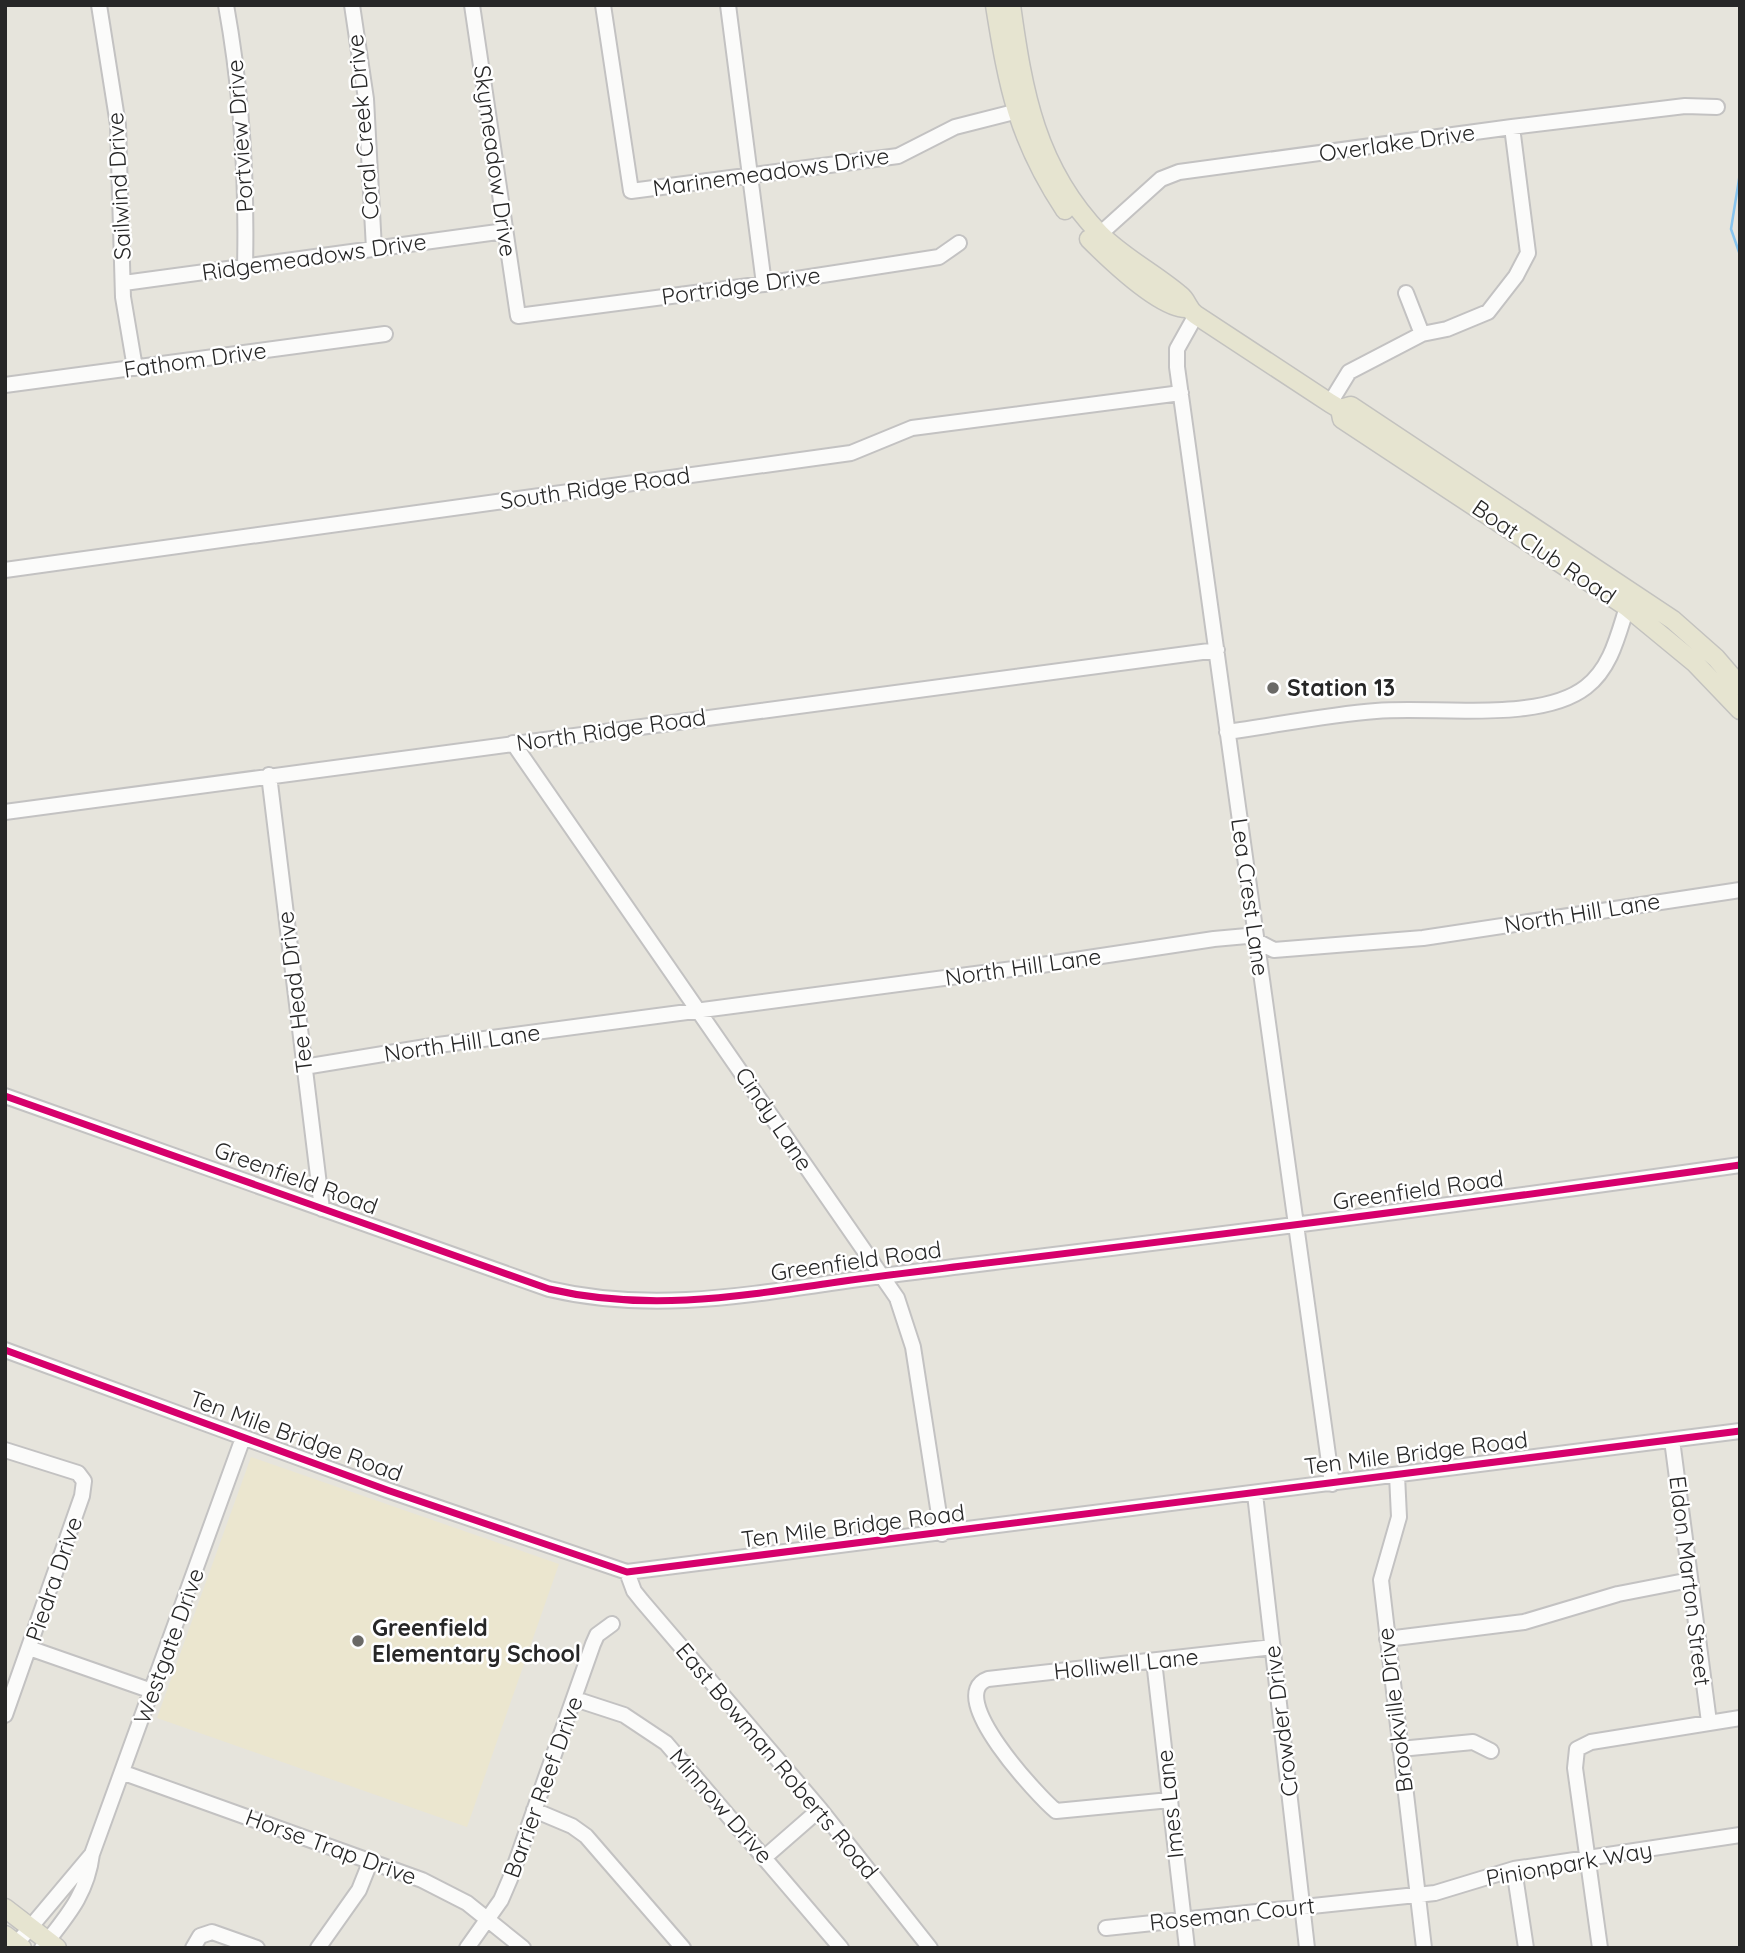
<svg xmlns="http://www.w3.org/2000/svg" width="1745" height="1953" font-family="Quicksand,sans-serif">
<rect width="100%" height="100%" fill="#e6e4dc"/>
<path fill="#ebe6cf" d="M251 1457 559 1564 467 1827 157 1718Z"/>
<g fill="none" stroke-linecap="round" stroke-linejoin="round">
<path stroke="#88c5ef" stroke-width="2.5" d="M1740 173 1731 229 1740 255"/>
<defs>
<path id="minor" d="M99 5 118 125 123 297 135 368
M226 5C242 93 247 178 245 267
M352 5 366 99 374 249
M472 5 518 316 764 284 939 257 959 243
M603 5 631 191 898 156 955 127 1026 109
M728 5 764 284
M1100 234 1161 179 1179 172 1512 127 1685 106 1717 107
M124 283 505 231
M1406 293 1422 334
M1196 315 1177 349V367L1332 1484
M5 385 385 334
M1330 403 1349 372 1422 334 1447 329 1488 312 1516 276 1528 253 1512 127
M5 570 851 453 912 428 1181 393
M1227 732C1277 725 1326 715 1376 711 1435 706 1540 723 1586 687 1611 668 1618 635 1627 607
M513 743 897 1298 913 1347 942 1534
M269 775 322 1209
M5 812 1217 650
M304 1067 438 1045 1035 966 1214 939 1247 936 1274 950 1423 938 1740 890
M5 1096 549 1289C643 1311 730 1298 824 1284 870 1277 916 1272 962 1266 1221 1235 1481 1202 1740 1165
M5 1350 387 1490 627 1572 1740 1431
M1672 1440 1709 1722
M5 1450 78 1473 84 1481 82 1496 5 1715
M1397 1475 1399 1517 1381 1580 1424 1948
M1255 1494 1307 1948
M627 1572 634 1591 642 1601 820 1809 930 1948
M1387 1639 1524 1622 1618 1594 1690 1580
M29 1648 152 1691
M1154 1661 1187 1948
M575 1699 624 1715 666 1743 841 1948
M1400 1749 1473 1742 1491 1751
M124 1773 422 1880 467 1903 523 1948
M1170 1800 1056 1811C1039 1797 943 1695 988 1679L1273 1647
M534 1810 572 1826 586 1836 683 1948
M765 1857 820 1809
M1514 1869 1526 1948
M1106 1928 1435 1893 1514 1869 1740 1835
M13 1948 92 1854
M42 1948C66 1917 87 1895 92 1854L243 1438
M193 1948 200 1936 212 1932 257 1948
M318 1948 359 1890 371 1860
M467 1948 501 1900 510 1879 593 1644 597 1635 612 1624
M1600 1948 1575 1768 1577 1749 1591 1742 1740 1718"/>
<path id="major" d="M995 5C1008 87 1018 139 1065 210
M1011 5C1023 92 1036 168 1100 234 1124 258 1154 273 1180 295 1188 301 1187 309 1196 315L1330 403 1340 409 1351 406 1673 620 1716 658 1740 686
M1089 239C1108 258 1161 310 1187 308
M1340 409 1342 419 1627 607 1695 663 1740 710
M5 1908 57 1948
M5 1935 22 1948"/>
</defs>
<use href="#minor" stroke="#c3c2c2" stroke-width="18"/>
<use href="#major" stroke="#c3c2bf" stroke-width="21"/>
<use href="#minor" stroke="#fbfbfa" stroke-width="14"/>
<use href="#major" stroke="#e6e4d0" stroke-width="18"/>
<defs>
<path id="cycleway" d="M5 1096 549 1289C643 1311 730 1298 824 1284 870 1277 916 1272 962 1266 1221 1235 1481 1202 1740 1165
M5 1350 387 1490 627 1572 1740 1431"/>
</defs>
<use href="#cycleway" stroke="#fff" stroke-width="11"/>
<use href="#cycleway" stroke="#d6006c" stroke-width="7"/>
</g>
<g fill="#6a6966" stroke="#fff" stroke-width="2.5">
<circle cx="1273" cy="688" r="7"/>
<circle cx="358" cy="1641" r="7"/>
</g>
<g text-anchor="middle" stroke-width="5" stroke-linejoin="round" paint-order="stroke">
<g font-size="23" fill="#272727" stroke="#fff">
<text transform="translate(363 127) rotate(-95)" y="8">Coral Creek Drive</text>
<text transform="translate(240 136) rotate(-94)" y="8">Portview Drive</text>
<text transform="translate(1397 143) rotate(-8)" y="8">Overlake Drive</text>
<text transform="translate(495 161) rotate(82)" y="8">Skymeadow Drive</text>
<text transform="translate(771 172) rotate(-8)" y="8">Marinemeadows Drive</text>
<text transform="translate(119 186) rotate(-93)" y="8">Sailwind Drive</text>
<text transform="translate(314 257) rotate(-8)" y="8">Ridgemeadows Drive</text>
<text transform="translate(741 286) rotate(-8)" y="8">Portridge Drive</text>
<text transform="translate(195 360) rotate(-8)" y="8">Fathom Drive</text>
<text transform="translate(595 488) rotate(-8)" y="8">South Ridge Road</text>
<text transform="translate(1544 552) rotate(34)" y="8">Boat Club Road</text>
<text transform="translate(611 730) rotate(-8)" y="8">North Ridge Road</text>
<text transform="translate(1250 897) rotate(82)" y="8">Lea Crest Lane</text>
<text transform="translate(1582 913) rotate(-9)" y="8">North Hill Lane</text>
<text transform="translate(1023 967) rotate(-8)" y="8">North Hill Lane</text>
<text transform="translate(295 992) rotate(-97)" y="8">Tee Head Drive</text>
<text transform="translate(462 1043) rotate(-8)" y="8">North Hill Lane</text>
<text transform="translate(774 1119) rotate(56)" y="8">Cindy Lane</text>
<text transform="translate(296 1178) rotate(20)" y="8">Greenfield Road</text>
<text transform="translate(1418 1190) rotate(-8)" y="8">Greenfield Road</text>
<text transform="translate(856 1261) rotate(-8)" y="8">Greenfield Road</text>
<text transform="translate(296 1436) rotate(20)" y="8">Ten Mile Bridge Road</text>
<text transform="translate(1416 1453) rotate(-7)" y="8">Ten Mile Bridge Road</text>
<text transform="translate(853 1526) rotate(-7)" y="8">Ten Mile Bridge Road</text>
<text transform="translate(54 1579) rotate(-71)" y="8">Piedra Drive</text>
<text transform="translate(1690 1581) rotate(83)" y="8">Eldon Marton Street</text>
<text transform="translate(169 1646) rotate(-70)" y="8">Westgate Drive</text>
<text transform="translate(1126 1664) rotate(-6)" y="8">Holliwell Lane</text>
<text transform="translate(1395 1710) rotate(-97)" y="8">Brookville Drive</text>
<text transform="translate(1281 1721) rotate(-97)" y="8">Crowder Drive</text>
<text transform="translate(777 1761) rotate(50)" y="8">East Bowman Roberts Road</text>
<text transform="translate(543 1787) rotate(-70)" y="8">Barrier Reef Drive</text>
<text transform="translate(1170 1804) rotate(-96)" y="8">Imes Lane</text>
<text transform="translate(721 1806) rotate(49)" y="8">Minnow Drive</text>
<text transform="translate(331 1847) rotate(20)" y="8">Horse Trap Drive</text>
<text transform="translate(1569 1864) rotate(-10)" y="8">Pinionpark Way</text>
<text transform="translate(1232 1914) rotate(-6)" y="8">Roseman Court</text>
</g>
<g font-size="23" font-weight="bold" fill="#272727" stroke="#fff" text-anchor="start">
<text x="1287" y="696">Station 13</text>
<text x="372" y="1636">Greenfield<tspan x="372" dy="26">Elementary School</tspan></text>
</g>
</g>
<rect width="1745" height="1953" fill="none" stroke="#272727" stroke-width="14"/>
</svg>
